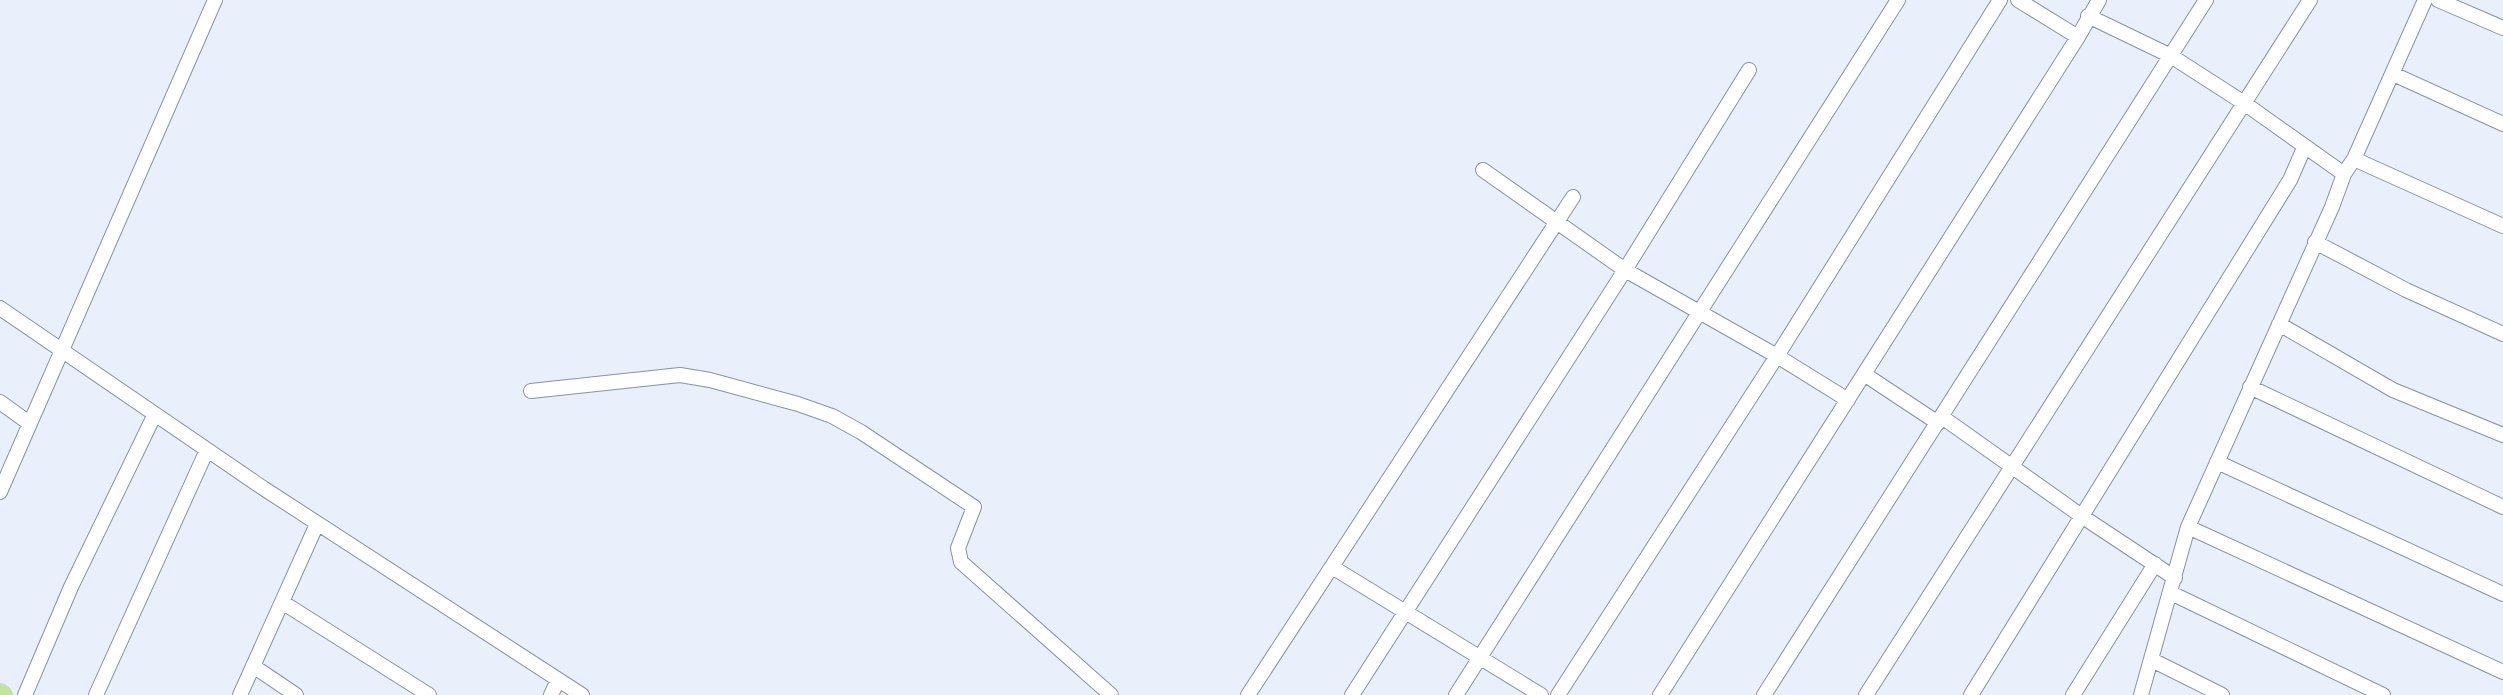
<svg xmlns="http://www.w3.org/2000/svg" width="2503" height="695" font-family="'DM Sans',sans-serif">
<rect width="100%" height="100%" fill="#eaf0fb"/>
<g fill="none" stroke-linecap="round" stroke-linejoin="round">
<defs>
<path id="minor" d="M2018 0 2078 37
M2438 0 2503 28
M2088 16 2171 56 2244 103 2344 174
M2393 74 2503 124
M2354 159 2503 226
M1483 170 1625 270 1777 356 1848 400
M2315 242 2406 290 2503 334
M0 308 263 488 582 695
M2279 324 2393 390 2503 435
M1864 374 1938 423
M2250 387 2503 507
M531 391 680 375 710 380 798 404 832 416 861 432 974 507 958 548 961 562 1111 695
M0 402 29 423
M1942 417 2083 517 2175 578
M2217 462 2503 594
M0 492 215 0
M2188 527 2503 672
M1332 567 1541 695
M2171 593 2383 695
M282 602 429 695
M2152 660 2222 695
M253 666 296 695
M25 695 71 587 155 414
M96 695 207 450
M240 695 317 524
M551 695 558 680
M1248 695 1573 197
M1352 695 1625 270 1749 70
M1456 695 1898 0
M1558 695 1777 356 2000 0
M1660 695 2078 37 2099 0
M1764 695 2206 0
M1866 695 2310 0
M1971 695 2290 180 2304 148
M2073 695 2155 564
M2141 695 2188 527 2332 207 2344 174 2354 159 2425 0"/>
<path id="major" d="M0 693 3 695"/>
</defs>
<use href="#minor" stroke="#8892a3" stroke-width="16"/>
<use href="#major" stroke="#cdcecf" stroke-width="20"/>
<use href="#minor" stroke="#fff" stroke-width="14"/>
<use href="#major" stroke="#c1e59d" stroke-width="18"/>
</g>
</svg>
